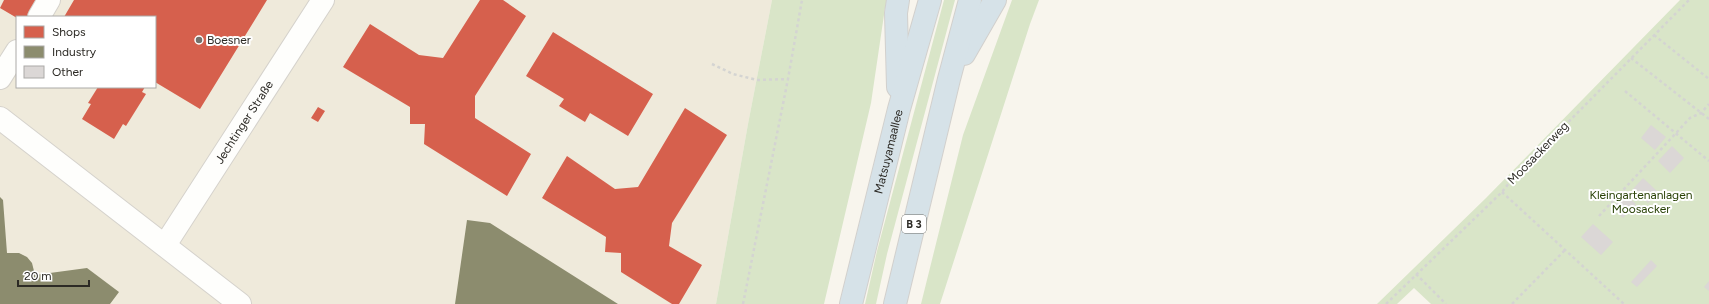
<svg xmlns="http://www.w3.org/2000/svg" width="1709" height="304" font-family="Figtree,sans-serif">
<rect width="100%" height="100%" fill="#f8f5ed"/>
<path fill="#efeadb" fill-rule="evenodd" d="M0 0H772L748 124 716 304H0ZM17 17H155V87H17Z"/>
<path fill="#d9e5c8" d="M772 0H891L885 8 871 103 824 304H716L748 124Z
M944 0H955L887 254 876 304H865L877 251Z
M1012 0H1039L1030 24 940 304H921L963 135Z
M1680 0H1709V304H1431L1414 288 1397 304H1377L1486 198Z"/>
<path fill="#d6604d" d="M4 0H41L30 17 17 18 0 8Z
M74 0H267L200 109 155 82V17H64Z
M480 0H503L526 16 475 96V118L531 154 507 196 424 144 425 124H410V107L343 67 370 24 419 55 443 58Z
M553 32 653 94 628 136 590 113 585 122 559 106 564 99 526 76Z
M98 87H145L142 92 146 94 126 126 123 124 114 139 82 119 91 104 88 103Z
M318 107 325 111 318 122 311 118Z
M685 108 727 135 672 223 669 246 702 265 679 304H672L621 272V253L605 252 606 237 542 198 567 156 615 189 638 187Z"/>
<path fill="#8c8c6e" d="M0 197 3 200 7 253H19L27 257 32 263 35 275 87 268 119 292 110 304H0Z
M467 220 490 223 618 304H455Z"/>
<path fill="#dbd7d6" d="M1651 125 1666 137 1655 150 1641 138Z
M1672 146 1684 158 1670 173 1658 161Z
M1643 178 1658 192 1648 203 1633 189Z
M1625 194 1636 204 1623 218 1612 208Z
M1593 224 1613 242 1601 255 1581 237Z
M1651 260 1657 266 1637 287 1631 282Z
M1709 281V291L1704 287Z"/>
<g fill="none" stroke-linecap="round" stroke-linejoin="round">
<defs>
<g id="minor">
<path d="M39 17 49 0"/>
<path d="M0 78 17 51"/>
<path d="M0 118 240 304"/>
<path id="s1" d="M165 245 323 0"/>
</g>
<g id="highway">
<path d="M898 0 896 13 898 87"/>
<path d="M964 54 995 0"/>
<path id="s2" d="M851 304 899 109 930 0"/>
<path d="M895 304 949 79 970 0"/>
</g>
</defs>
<use href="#minor" stroke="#d5d2cc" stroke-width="24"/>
<use href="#highway" stroke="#d2d0cd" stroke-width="24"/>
<path stroke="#d4d4d2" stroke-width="2.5" stroke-dasharray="3 3" stroke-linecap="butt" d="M1654 35 1709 79
M1631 58 1709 119
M712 64 733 74 757 80 788 79
M1625 91 1709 161
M1502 192 1624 304
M1599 216 1690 118 1701 113 1709 104
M1416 274 1446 304
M743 304 788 79 802 0
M1386 304 1502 192 1513 178 1689 0
M1512 304 1565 250"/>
<use href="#minor" stroke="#fefefc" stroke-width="22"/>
<use href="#highway" stroke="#d6e2e8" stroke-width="22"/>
</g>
<circle fill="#73716b" stroke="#fff" stroke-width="1.5" cx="199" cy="40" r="4"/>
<g text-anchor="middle" stroke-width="4" stroke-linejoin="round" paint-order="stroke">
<rect fill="#fff" stroke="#6b6a66" stroke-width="1" x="902" y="215" width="24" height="18" rx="3"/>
<g font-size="11" font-weight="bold" fill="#2c2a25">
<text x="914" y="228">B 3</text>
</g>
<g font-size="12" fill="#2c2a25" stroke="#fff" text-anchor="start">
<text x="207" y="44">Boesner</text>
</g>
<g font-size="12" fill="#2c2a25" stroke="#fff">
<text dy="4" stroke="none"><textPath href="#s1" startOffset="146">Jechtinger Straße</textPath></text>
<text dy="4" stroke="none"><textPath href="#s2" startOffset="157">Matsuyamaallee</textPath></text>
<text transform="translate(1538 153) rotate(-46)" y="4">Moosackerweg</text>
</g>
<g font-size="12" fill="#284105" stroke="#fff">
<text x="1641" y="199">Kleingartenanlagen<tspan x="1641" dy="14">Moosacker</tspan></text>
</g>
</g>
<rect x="16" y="16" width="140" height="72" fill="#ffffff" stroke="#abaaa8"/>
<rect x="24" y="26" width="20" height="12" fill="#d6604d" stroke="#abaaa8"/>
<text x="52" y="36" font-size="12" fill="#2c2a25">Shops</text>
<rect x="24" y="46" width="20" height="12" fill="#8c8c6e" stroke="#abaaa8"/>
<text x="52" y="56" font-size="12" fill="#2c2a25">Industry</text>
<rect x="24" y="66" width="20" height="12" fill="#dbd7d6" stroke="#abaaa8"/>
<text x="52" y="76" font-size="12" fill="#2c2a25">Other</text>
<path d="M18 280v6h71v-6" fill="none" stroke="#2c2a25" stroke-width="2"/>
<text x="24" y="280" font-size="12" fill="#2c2a25" stroke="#ffffff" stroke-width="3" paint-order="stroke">20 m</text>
</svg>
